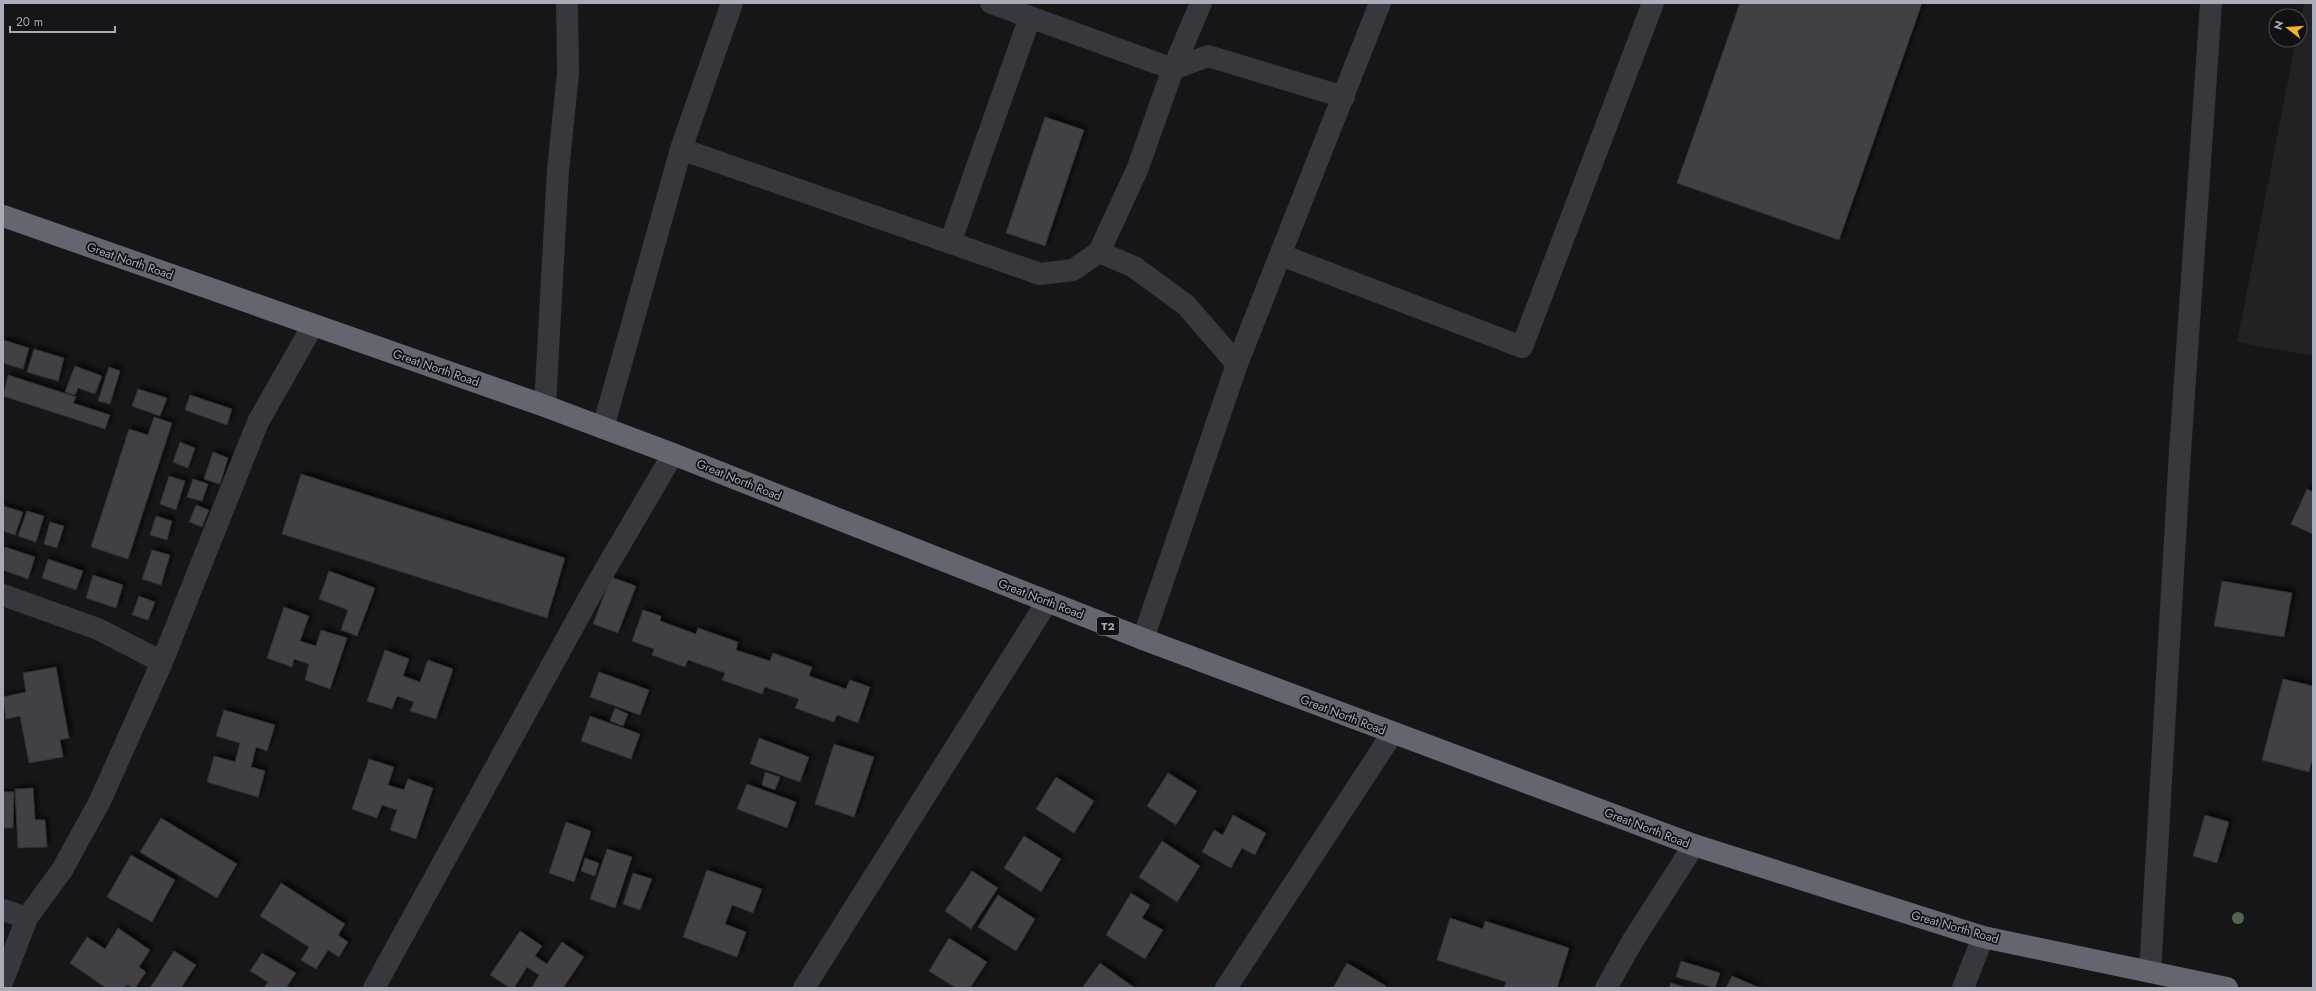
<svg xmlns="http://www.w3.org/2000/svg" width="2316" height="991" font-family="Jost,sans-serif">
<defs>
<filter id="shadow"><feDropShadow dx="3.5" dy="-3.5" stdDeviation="2" flood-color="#0009"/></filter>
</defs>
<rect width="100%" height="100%" fill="#161618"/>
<path fill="#222225" d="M2304 3H2313V356L2237 342 2296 40H2300V22Z"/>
<path fill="#404145" stroke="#303034" filter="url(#shadow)" d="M1740 3H1922L1839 240 1677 183Z
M1045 117 1084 130 1045 246 1006 233Z
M3 340 29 348 23 369 3 363Z
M34 349 64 358 58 381 27 372Z
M75 366 102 376 95 394 78 388 75 395 65 392Z
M109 367 120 371 110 404 98 401Z
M8 375 76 397 73 403 110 415 105 429 3 396Z
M138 389 167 398 160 416 132 406Z
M190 395 232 409 227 425 185 410Z
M154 417 172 423 128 559 91 547 129 429 148 435Z
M180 442 195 448 188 468 173 462Z
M213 452 228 458 220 484 204 479Z
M301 474 565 558 547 618 282 534Z
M169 476 185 481 176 510 160 504Z
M193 479 208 484 202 501 187 497Z
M2307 489 2313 492V534L2291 524Z
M196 505 209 510 202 527 189 522Z
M3 506 23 512 15 535 3 531Z
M27 511 44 516 36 542 18 536Z
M156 516 172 521 167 540 150 535Z
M50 522 64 526 57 548 44 544Z
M5 547 35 557 28 579 3 570V553Z
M152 550 170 555 161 585 142 579Z
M48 559 83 571 76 590 42 578Z
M329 571 375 588 357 636 341 630 348 610 319 599Z
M93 575 123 585 116 608 86 598Z
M611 577 636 586 618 633 593 624Z
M2222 581 2292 593 2284 637 2214 626Z
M139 596 155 602 148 620 132 615Z
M284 607 309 616 300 641 316 646 321 630 347 638 330 689 305 680 309 664 294 659 292 667 267 658Z
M643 610 661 616 660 621 696 634 698 628 738 642 736 650 770 661 773 653 812 667 809 676 846 689 850 680 870 687 858 723 837 715 834 722 795 708 799 699 765 687 762 694 722 680 725 673 688 660 685 667 652 655 654 649 632 641Z
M385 650 409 659 403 676 420 682 428 660 453 669 436 719 410 711 414 702 397 696 392 709 367 701Z
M56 667 69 738 60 740 63 757 29 763 20 716 6 719 3 697 26 692 23 673Z
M599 672 649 690 640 715 590 697Z
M2283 679 2313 686V756L2309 772 2262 760Z
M615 708 628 714 623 726 610 721Z
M224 710 275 725 267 751 256 747 251 767 265 771 258 797 207 782 214 756 235 762 240 743 216 736Z
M590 716 640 734 631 759 581 741Z
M759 738 809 757 800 782 750 764Z
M834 744 874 757 854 817 815 804Z
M369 759 394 767 388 785 404 790 408 779 433 788 416 839 390 830 397 810 382 805 377 818 352 809Z
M765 772 780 777 775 790 762 785Z
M1168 773 1197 791 1176 825 1147 806Z
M1056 777 1094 801 1074 833 1036 809Z
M747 784 796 802 787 828 737 809Z
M33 788 35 820H45L47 847 18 848 15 789Z
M3 792H14L13 828H3Z
M1233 815 1266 833 1255 855 1242 848 1231 868 1202 852 1214 830 1223 835Z
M2205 815 2229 822 2217 863 2193 856Z
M161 818 237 864 217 898 140 852Z
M566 822 591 831 574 882 549 873Z
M1024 836 1061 859 1041 892 1004 868Z
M1162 841 1200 866 1177 902 1139 877Z
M607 849 632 857 615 908 590 899Z
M131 855 175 880 152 922 107 897Z
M585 858 599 863 595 876 581 871Z
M707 870 762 889 753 913 732 905 725 924 746 932 737 957 683 937Z
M972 871 998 888 971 929 945 911Z
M633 873 652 879 640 910 623 904Z
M281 883 345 924 338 935 348 942 339 957 328 950 316 969 301 960 309 947 260 916Z
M1131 893 1150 905 1142 918 1163 930 1145 959 1106 935Z
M998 895 1035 919 1016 951 978 927Z
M1450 918 1483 929 1485 921 1569 948 1557 988H1504L1506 982 1437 960Z
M118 928 150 950 139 967 146 972 135 988 127 985 124 988H106L70 963 87 937 105 949Z
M520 931 542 946 535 956 547 964 562 942 584 957 563 988H534L532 987 539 975 527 967 514 988H510L490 975Z
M949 938 987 962 970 988H956L929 971Z
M174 951 196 965 181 988H150Z
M262 953 296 973 286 988H264L268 982 250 971Z
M1681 961 1720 973 1715 988 1676 977Z
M1100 963 1135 988H1082Z
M1347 963 1386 986 1385 988H1333Z
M1732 976 1760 988H1726Z
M1671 983 1687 988H1669Z"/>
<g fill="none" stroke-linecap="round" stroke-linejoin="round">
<path stroke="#37383d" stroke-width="22" d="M991 3 1173 69 1208 56 1344 97
M681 149 1040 274 1073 270 1099 252 1137 170 1173 69 1201 3
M950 243 1030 17
M1099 252 1134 267 1186 305 1237 364
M1281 255 1522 347 1653 3
M545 406 558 170 568 73 567 3
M603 428 681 149 732 3
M3 595 98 629 162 662 100 801 62 870 27 918 3 980
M1143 639 1237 364 1380 3
M162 662 258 422 313 325
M3 910 27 918
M2150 972 2180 452 2211 3
M374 988 595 587 673 454
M804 988 1047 602
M1226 988 1392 734
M1606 988 1632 942 1694 845
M1963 988 1983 937"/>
<path stroke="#63666e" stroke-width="22" d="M3 216 545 406 673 454 1143 639 1694 845 1983 937 2227 988"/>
</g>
<circle fill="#506452" cx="2238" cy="918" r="6"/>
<g text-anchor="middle" stroke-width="3.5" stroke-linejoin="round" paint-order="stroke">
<rect fill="#111113" stroke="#7b7e86" stroke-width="1" x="1097" y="617" width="22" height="18" rx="3"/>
<g font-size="11" font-weight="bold" fill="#a8adb8">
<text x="1108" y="630">T2</text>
</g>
<g font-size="12" fill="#a8adb8" stroke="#111113">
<text transform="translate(130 261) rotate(19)" y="4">Great North Road</text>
<text transform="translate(436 368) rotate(19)" y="4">Great North Road</text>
<text transform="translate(739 480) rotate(22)" y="4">Great North Road</text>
<text transform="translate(1041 599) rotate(21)" y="4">Great North Road</text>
<text transform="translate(1343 715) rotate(21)" y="4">Great North Road</text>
<text transform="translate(1647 828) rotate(21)" y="4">Great North Road</text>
<text transform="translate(1955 927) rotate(16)" y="4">Great North Road</text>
</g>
</g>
<rect width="2316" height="991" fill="none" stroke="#a8adb8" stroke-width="8"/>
<g transform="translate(2288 28) rotate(287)"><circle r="19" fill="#111113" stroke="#4d4f55"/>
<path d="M0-3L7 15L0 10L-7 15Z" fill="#f2b134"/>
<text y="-6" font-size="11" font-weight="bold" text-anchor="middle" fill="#a8adb8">N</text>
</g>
<path d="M10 26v6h105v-6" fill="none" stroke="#a8adb8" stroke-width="2"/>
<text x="16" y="26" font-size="12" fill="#a8adb8" stroke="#111113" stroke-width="3" paint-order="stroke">20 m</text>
</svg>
